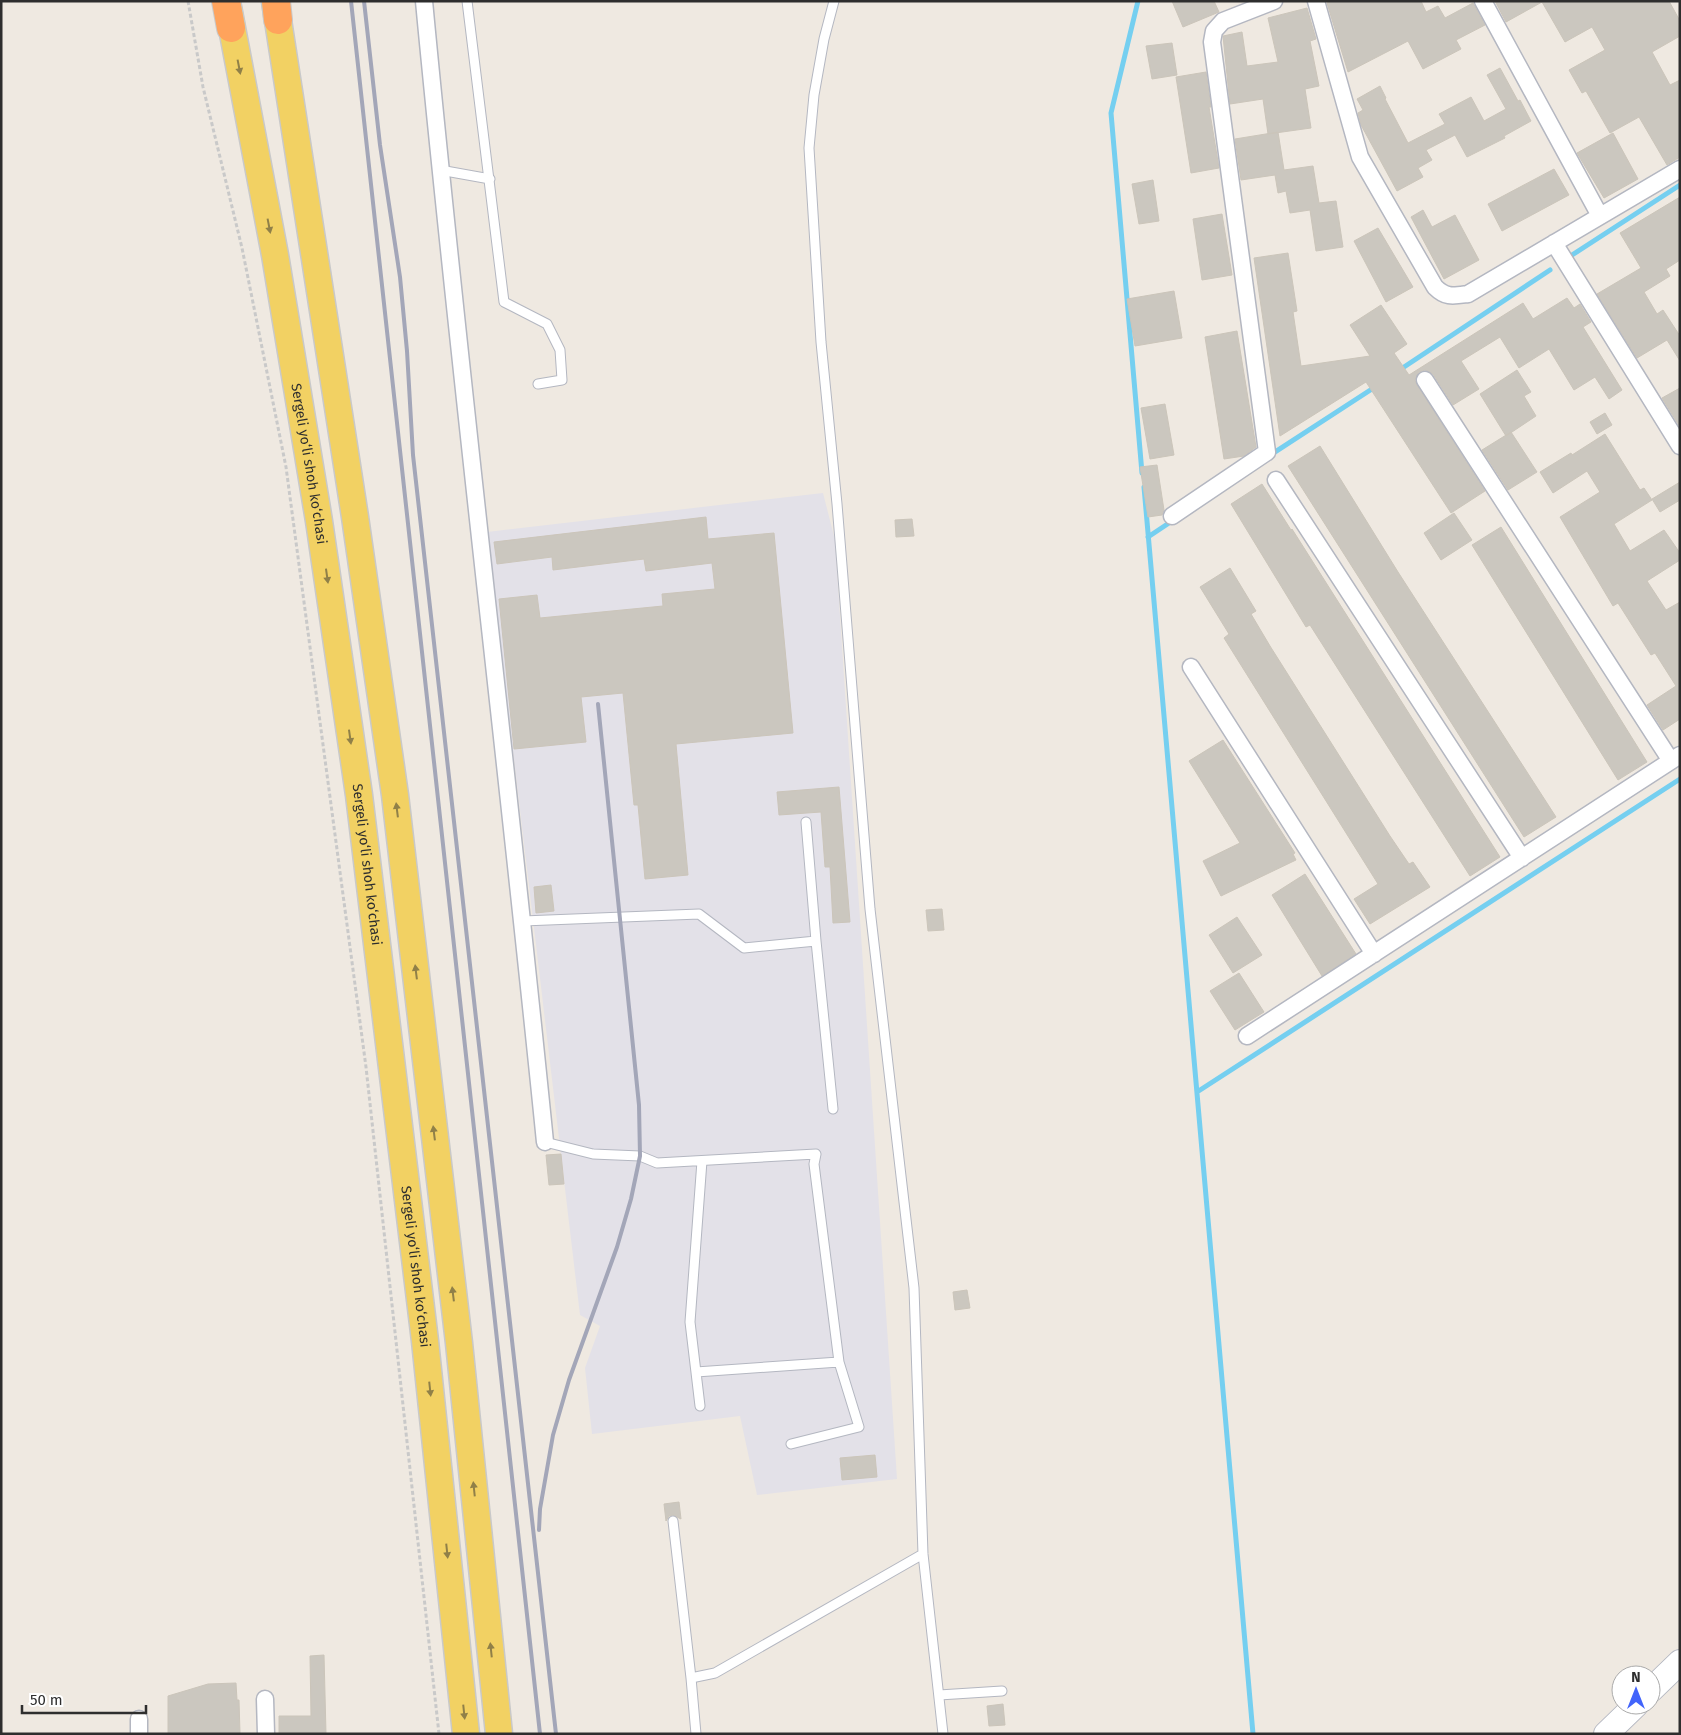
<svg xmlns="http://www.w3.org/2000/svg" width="1681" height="1735" font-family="'Fira Sans',sans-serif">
<rect width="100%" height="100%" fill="#efe9e1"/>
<path fill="#e3e1e8" d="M823 493 835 540 837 571 897 1479 757 1495 740 1416 592 1434 585 1368 600 1326 580 1315 487 532Z"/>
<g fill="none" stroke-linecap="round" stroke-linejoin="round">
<path stroke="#75cff0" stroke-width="5" d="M1138 1 1111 113 1142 473
M1572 255 1680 185
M1398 371 1550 270
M1269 456 1375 387
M1144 487 1253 1734
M1148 537 1172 521
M1197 1092 1680 779"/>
</g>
<path fill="#cbc7bf" stroke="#cbc5ba" d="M1172 1H1214L1219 12 1183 27Z
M1332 1H1421L1426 12 1438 6 1445 18 1473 3 1485 25 1456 40 1461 49 1423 69 1408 41 1348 72 1327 3Z
M1495 1H1669L1680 21V36L1652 52 1670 85 1680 80V157L1667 165 1639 117 1610 133 1586 91 1582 93 1569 70 1605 50 1592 27 1565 42 1542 2 1506 22Z
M1307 8 1316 39 1310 41 1319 86 1305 89 1311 128 1268 134 1263 99 1230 104 1223 36 1242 32 1247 66 1278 62 1268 18Z
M1172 43 1177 75 1152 79 1146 46Z
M1500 68 1518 101 1520 100 1531 121 1504 136 1505 138 1467 157 1455 135 1426 150 1432 160 1418 168 1423 177 1397 191 1361 125 1358 113 1363 110 1357 99 1380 86 1386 98 1385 99 1408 143 1445 124 1439 114 1471 97 1484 121 1506 109 1487 75Z
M1206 72 1211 107H1209L1219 168 1191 173 1176 77Z
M1278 132 1284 170 1313 166 1319 203 1336 201 1343 247 1316 251 1310 210 1290 213 1286 191 1278 193 1275 175 1241 180 1235 139Z
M1613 133 1638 179 1604 198 1577 153Z
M1554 169 1569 195 1502 231 1488 204Z
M1153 180 1159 221 1139 224 1132 184Z
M1680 197V260L1666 269 1670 276 1644 292 1657 314 1663 310 1680 336V361L1667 340 1637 358 1597 294 1641 268 1620 233Z
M1423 210 1432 227 1455 215 1479 260 1444 279 1411 217Z
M1222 214 1232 275 1202 280 1193 219Z
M1378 228 1413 287 1386 302 1354 241Z
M1288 253 1297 311 1293 312 1301 366 1370 356 1350 325 1381 305 1407 344 1394 353 1409 375 1523 303 1533 319 1567 298 1574 308 1580 304 1591 322 1583 327 1622 390 1609 399 1595 377 1574 390 1549 349 1519 368 1500 337 1461 361 1479 389 1453 405 1433 374 1425 370 1419 372 1415 380 1417 385 1485 491 1451 513 1366 382 1280 436 1254 258Z
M1174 291 1182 338 1135 346 1127 299Z
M1237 331 1256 447 1244 456 1224 459 1205 337Z
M1517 370 1531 392 1524 396 1536 416 1506 436 1480 394Z
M1680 388V427L1662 398Z
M1165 404 1174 455 1150 459 1141 408Z
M1605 413 1612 425 1597 434 1590 422Z
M1511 432 1537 472 1508 490 1482 450Z
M1605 434 1640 490 1644 488 1652 500 1614 524 1630 551 1664 530 1680 553V560L1647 581 1666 610 1680 602V719L1663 730 1647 705 1676 686 1655 653 1651 655 1618 603 1613 606 1560 517 1600 492 1587 471 1553 493 1540 472 1571 453 1572 455Z
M1320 446 1398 572 1556 817 1524 837 1288 466Z
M1157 465 1164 510 1162 515 1148 517 1140 467Z
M1680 482V500L1660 512 1652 499Z
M1262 484 1291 530 1292 529 1500 857 1470 876 1310 625 1306 627 1231 504Z
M1454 513 1472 540 1441 560 1424 533Z
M706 517 708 539 774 533 793 733 676 744 688 875 645 879 638 805H634L623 693 581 697 586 742 514 749 499 599 537 595 540 618 663 606 662 594 715 589 712 563 646 571 644 559 553 570 552 557 497 564 494 542Z
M912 519 914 536 896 537 895 520Z
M1501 527 1647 762 1618 780 1472 545Z
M1230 568 1256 611 1251 614 1270 646 1390 836 1409 864 1413 862 1430 887 1370 924 1354 899 1378 884 1224 638 1229 634 1200 587Z
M1223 740 1295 853 1293 854 1296 860 1221 896 1203 861 1240 843 1189 761Z
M839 787 850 922 833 923 830 867H825L821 812 779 815 777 792Z
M1305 874 1356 954 1322 976 1272 895Z
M551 885 554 911 536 913 534 887Z
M942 909 944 930 928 931 926 910Z
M1237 917 1262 955 1233 973 1209 935Z
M1239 973 1264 1012 1235 1030 1210 991Z
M561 1154 564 1184 549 1185 546 1155Z
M967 1290 970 1308 955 1310 953 1292Z
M875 1455 877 1477 842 1480 840 1458Z
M679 1502 681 1519 673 1515 669 1516 666 1521 664 1504Z
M324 1655 326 1734H279V1716H311L310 1656Z
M236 1683 237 1700H239L240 1734H168V1696L208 1684Z
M1003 1704 1005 1725 989 1726 987 1706Z"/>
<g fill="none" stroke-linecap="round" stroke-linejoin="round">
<defs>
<path id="lane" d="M467 1 504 302 547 324 560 350 562 380 538 384
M834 1 824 39 814 95 809 148 821 342 837 504 870 909 914 1288 923 1554 943 1734
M440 170 490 179
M806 822 816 941
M523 921 699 914 744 948 816 941 833 1109
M545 1142 593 1154 640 1156 657 1163 816 1154 814 1164 839 1362 859 1427 791 1444
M696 1372 839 1362
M700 1406 690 1322 702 1161
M673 1521 691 1678 715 1673 923 1554
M691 1678 696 1734
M939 1695 1002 1691"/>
<path id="street" d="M424 1C460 382 507 762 545 1142
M1316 1 1360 157 1435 287C1446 298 1453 296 1468 294L1680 169
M1483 1 1600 216
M1554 243 1680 446
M1425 380 1671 761
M1276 480 1522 858
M1172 516 1267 452 1212 42 1214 31 1223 21 1274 1
M1191 667 1374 954
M1247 1036 1680 755
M265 1699 266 1734
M139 1719V1734"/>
<path id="secondary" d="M1651 1690 1680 1662
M1606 1734 1636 1705"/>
<g id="primary">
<path d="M275 1 355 517 395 795 459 1343 499 1734"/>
<path id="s1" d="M228 7 275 255 319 521 359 795 425 1341 466 1734"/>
</g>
<path id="highway" d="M226 1 231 28
M276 1 278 20"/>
</defs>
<use href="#lane" stroke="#b4b7c1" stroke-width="11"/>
<use href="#street" stroke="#b4b7c1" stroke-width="19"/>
<use href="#secondary" stroke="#b4b7c1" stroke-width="26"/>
<use href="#primary" stroke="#c9c9c9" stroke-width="29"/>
<use href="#highway" stroke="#c9c9c9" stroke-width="30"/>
<path stroke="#c9c9c9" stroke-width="3" stroke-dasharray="4 2.5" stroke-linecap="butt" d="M188 1 203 87 242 248 286 467 366 1067 439 1734"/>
<use href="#lane" stroke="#fff" stroke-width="9"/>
<use href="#street" stroke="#fff" stroke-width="16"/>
<use href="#secondary" stroke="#fff" stroke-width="24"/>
<use href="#primary" stroke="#f2d163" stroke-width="26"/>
<use href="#highway" stroke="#ffa35c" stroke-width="28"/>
<path stroke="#a3a6b8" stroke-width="4" d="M351 1 540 1734
M364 1 380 145 400 277 407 351 413 455 556 1734
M539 1530 540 1509 553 1435 569 1380 617 1247 631 1199 640 1156 639 1105 598 704"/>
</g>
<defs><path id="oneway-solid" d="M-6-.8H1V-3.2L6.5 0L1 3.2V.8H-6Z" transform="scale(1.25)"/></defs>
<g fill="#908048">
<use href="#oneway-solid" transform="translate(239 67) rotate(79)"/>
<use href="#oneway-solid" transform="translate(269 226) rotate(79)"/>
<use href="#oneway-solid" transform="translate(327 576) rotate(82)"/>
<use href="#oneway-solid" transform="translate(350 737) rotate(82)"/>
<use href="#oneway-solid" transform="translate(397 810) rotate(-97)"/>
<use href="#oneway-solid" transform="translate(416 972) rotate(-97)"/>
<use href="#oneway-solid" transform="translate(434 1133) rotate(-97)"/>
<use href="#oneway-solid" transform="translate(453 1294) rotate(-97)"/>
<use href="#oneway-solid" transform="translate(430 1389) rotate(84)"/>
<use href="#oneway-solid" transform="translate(474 1489) rotate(-96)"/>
<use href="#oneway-solid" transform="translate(447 1551) rotate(84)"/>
<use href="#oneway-solid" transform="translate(491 1650) rotate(-96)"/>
<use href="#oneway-solid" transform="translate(464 1712) rotate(84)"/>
</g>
<g text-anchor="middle" stroke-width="4" stroke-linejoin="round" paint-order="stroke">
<g font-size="14" fill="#2e2e2e" stroke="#fff">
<text dy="5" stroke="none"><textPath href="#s1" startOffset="464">Sergeli yo‘li shoh ko‘chasi</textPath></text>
<text dy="5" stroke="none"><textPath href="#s1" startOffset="869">Sergeli yo‘li shoh ko‘chasi</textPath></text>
<text dy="5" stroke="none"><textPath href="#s1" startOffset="1274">Sergeli yo‘li shoh ko‘chasi</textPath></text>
</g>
</g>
<rect width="1681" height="1735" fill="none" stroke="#2e2e2e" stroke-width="5"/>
<g transform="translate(1636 1690)"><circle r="24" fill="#ffffff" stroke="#ababab"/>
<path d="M0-4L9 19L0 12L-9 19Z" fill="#4264fb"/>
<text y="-8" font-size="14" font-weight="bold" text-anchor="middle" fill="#2e2e2e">N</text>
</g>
<path d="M22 1705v8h124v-8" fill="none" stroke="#2e2e2e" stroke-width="2.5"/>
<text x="30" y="1705" font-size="15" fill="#2e2e2e" stroke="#ffffff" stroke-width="4" paint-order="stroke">50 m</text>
</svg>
